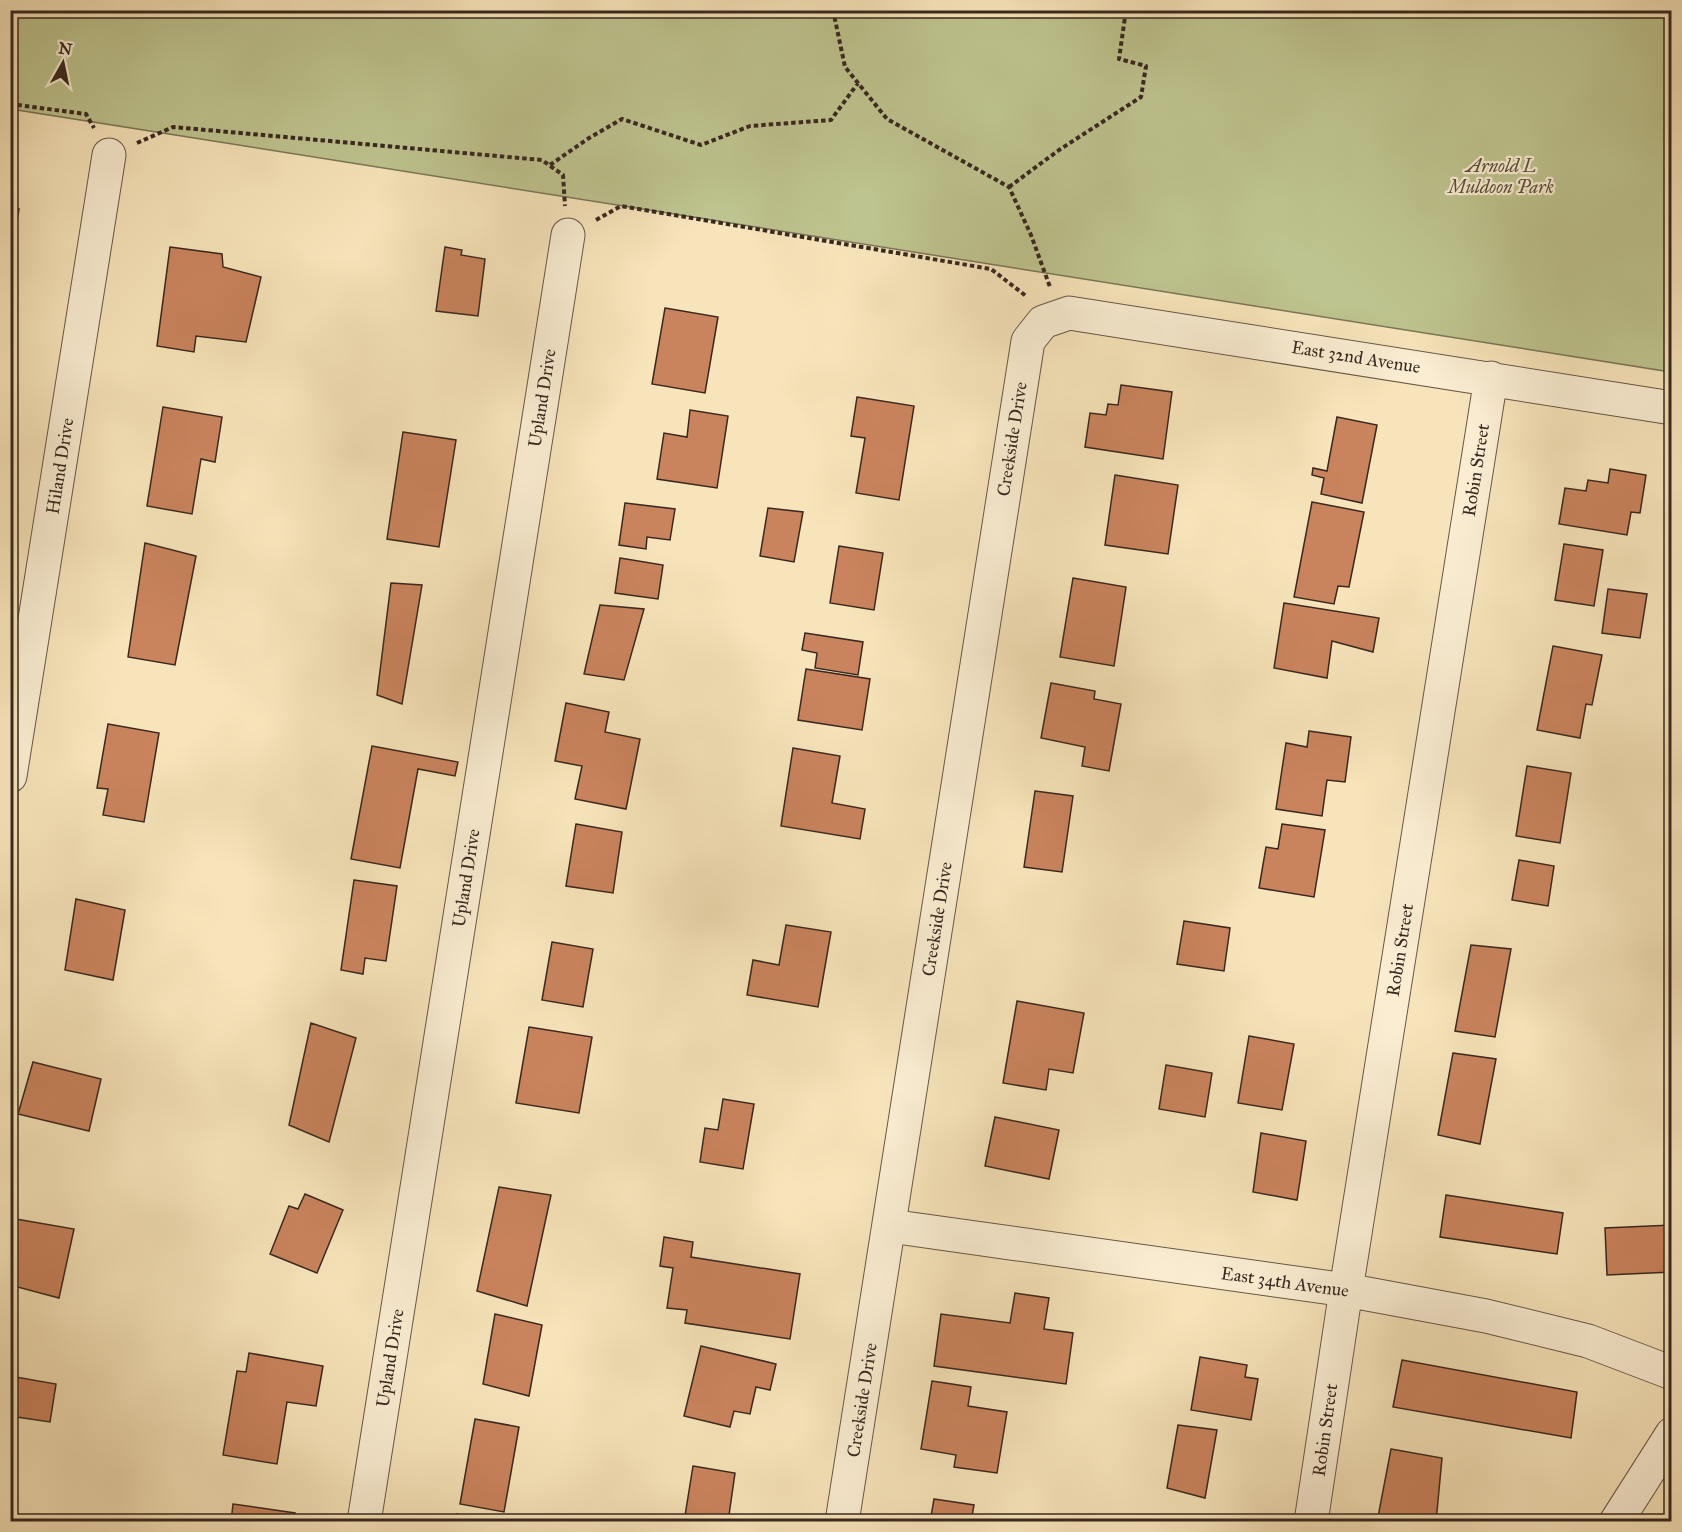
<svg xmlns="http://www.w3.org/2000/svg" width="1682" height="1532" font-family="'IM FELL Great Primer',serif">
<rect width="100%" height="100%" fill="#f7e4ba"/>
<filter id="stains"><feTurbulence type="fractalNoise" baseFrequency=".00333" numOctaves="4"/><feColorMatrix values="0 0 0 0 .2 0 0 0 0 .09 0 0 0 0 .02 0 0 0 .5 -.17"/></filter>
<radialGradient id="worn" r=".72"><stop offset=".6" stop-color="#630" stop-opacity="0"/><stop offset="1" stop-color="#630" stop-opacity=".3"/></radialGradient>
<path fill="#bec48f" stroke="#7b7658" stroke-width="1.5" d="M10 11H1671V372L11 109Z"/>
<path fill="#ca845d" stroke="#382821" stroke-width="1.5" d="M10 208 19 209 10 266Z
M170 247 222 254 223 267 261 277 246 342 196 336 194 352 157 346Z
M445 247 462 250 461 255 485 259 478 316 436 311Z
M665 308 718 317 705 393 652 384Z
M1121 385 1172 392 1163 459 1085 447 1090 413 1106 415 1108 404 1118 405Z
M857 397 914 406 899 500 856 493 865 438 851 436Z
M163 407 222 417 215 462 201 459 192 514 147 506Z
M690 410 728 416 717 488 657 479 664 433 687 437Z
M1337 417 1377 425 1362 503 1321 494 1324 478 1312 475 1313 468 1327 471Z
M403 432 456 440 439 547 387 539Z
M1610 469 1646 475 1640 513 1631 512 1627 535 1559 524 1565 488 1586 491 1588 480 1608 483Z
M1115 475 1178 485 1168 554 1105 545Z
M1312 502 1364 512 1349 587 1338 586 1334 604 1294 597Z
M625 503 675 509 670 540 647 537 646 549 619 545Z
M768 508 803 512 794 562 760 556Z
M145 543 196 556 175 665 128 657Z
M1564 544 1603 550 1594 606 1555 600Z
M839 546 883 553 874 610 830 603Z
M620 558 663 565 658 599 615 593Z
M1073 578 1126 587 1114 666 1060 657Z
M391 583 422 585 402 704 377 695Z
M1608 589 1647 594 1640 638 1602 633Z
M1284 603 1379 618 1373 652 1332 641 1327 678 1274 668Z
M600 605 644 609 624 680 584 674Z
M805 633 863 642 858 675 815 668 817 653 802 650Z
M1553 646 1602 655 1592 705 1586 704 1580 738 1537 730Z
M806 669 870 679 862 730 798 720Z
M1051 683 1095 691 1094 699 1121 704 1109 771 1082 766 1085 747 1041 738Z
M566 703 609 712 605 732 640 739 626 809 575 799 582 766 555 761Z
M108 724 159 733 144 822 103 815 108 789 97 788Z
M1309 731 1351 737 1345 782 1327 780 1322 816 1276 809 1286 743 1307 747Z
M372 746 458 762 455 776 418 769 400 868 351 859Z
M793 748 840 756 832 803 865 809 860 839 781 826Z
M1527 766 1571 773 1560 843 1516 836Z
M1035 791 1073 796 1062 872 1024 867Z
M576 824 622 832 613 893 566 886Z
M1282 824 1325 830 1314 897 1259 888 1266 847 1278 849Z
M1519 860 1554 866 1548 906 1512 900Z
M354 880 397 886 386 961 365 958 363 974 341 970Z
M76 899 125 910 113 980 65 970Z
M1184 921 1230 928 1224 971 1177 964Z
M786 925 831 932 818 1007 747 995 753 960 779 965Z
M552 942 593 949 583 1007 542 1000Z
M1471 945 1511 949 1495 1037 1455 1031Z
M1017 1001 1084 1013 1073 1073 1049 1069 1046 1090 1003 1083Z
M311 1023 356 1038 329 1142 289 1125Z
M529 1027 592 1037 579 1113 516 1103Z
M1249 1036 1294 1044 1282 1110 1238 1103Z
M1453 1053 1496 1059 1480 1144 1438 1135Z
M33 1062 101 1079 89 1131 18 1114Z
M1166 1065 1212 1073 1205 1117 1159 1109Z
M723 1099 754 1104 743 1169 700 1162 705 1128 718 1130Z
M995 1117 1059 1130 1049 1179 985 1166Z
M1261 1133 1306 1141 1297 1200 1253 1192Z
M499 1187 551 1195 527 1306 477 1291Z
M305 1194 343 1210 317 1273 270 1254 289 1206 298 1209Z
M1446 1195 1563 1213 1557 1254 1440 1237Z
M16 1219 74 1229 59 1298 10 1285V1252Z
M1672 1225V1272L1607 1275 1605 1228Z
M664 1237 693 1242 691 1257 800 1274 790 1339 685 1323 687 1310 667 1308 673 1268 660 1266Z
M1015 1293 1049 1298 1044 1329 1073 1333 1066 1384 934 1366 941 1314 1010 1323Z
M495 1314 542 1325 529 1396 483 1384Z
M701 1346 776 1364 770 1390 756 1387 750 1414 734 1411 730 1427 684 1416Z
M249 1353 323 1366 316 1406 287 1402 277 1464 223 1455 237 1371 246 1372Z
M1200 1357 1247 1365 1245 1377 1258 1379 1251 1420 1191 1410Z
M1402 1360 1577 1392 1571 1438 1393 1407Z
M10 1376 56 1384 50 1422 10 1416Z
M932 1381 971 1387 968 1406 1007 1412 997 1473 954 1467 956 1455 921 1449Z
M475 1419 519 1427 504 1512 460 1504Z
M1178 1425 1217 1430 1205 1498 1167 1488Z
M1391 1449 1442 1458 1436 1522H1377Z
M693 1466 735 1473 728 1522H684Z
M934 1499 974 1505 971 1522H930Z
M233 1504 295 1513 293 1522H231Z
M457 1514 489 1522H457Z"/>
<g fill="none" stroke-linecap="round" stroke-linejoin="round">
<defs>
<path id="minor" d="M10 776 109 155
M890 1226 1346 1290 1486 1316 1588 1341 1672 1373
M364 1522 568 235
M842 1522 1028 341 1043 322 1069 313 1672 408
M1311 1522 1346 1290 1491 378
M1616 1522 1672 1434"/>
</defs>
<use href="#minor" stroke="#685747" stroke-width="35"/>
<path stroke="#382821" stroke-width="4" stroke-dasharray="4.5 3" stroke-linecap="butt" d="M833 10 845 67 887 119 1009 187 1031 235 1050 287
M10 104 86 114 94 128
M137 143 173 127 542 160 563 175 565 206
M550 165 589 138 622 119 701 145 750 126 831 120 858 83
M1009 187 1059 150 1141 97 1146 66 1119 59 1126 10
M596 220 621 206 991 269 1026 296"/>
<use href="#minor" stroke="#faedd2" stroke-width="33"/>
</g>
<g text-anchor="middle" stroke-width="4.5" stroke-linejoin="round" paint-order="stroke">
<g font-size="18" font-style="italic" fill="#5a4f3c" stroke="#faedd2">
<text x="1501" y="172">Arnold L<tspan x="1501" dy="21">Muldoon Park</tspan></text>
</g>
<g font-size="18" fill="#382821" stroke="#faedd2">
<text transform="translate(1356 357) rotate(9)" y="6">East 32nd Avenue</text>
<text transform="translate(542 398) rotate(-81)" y="6">Upland Drive</text>
<text transform="translate(1012 439) rotate(-81)" y="6">Creekside Drive</text>
<text transform="translate(60 466) rotate(-81)" y="6">Hiland Drive</text>
<text transform="translate(1476 470) rotate(-81)" y="6">Robin Street</text>
<text transform="translate(466 878) rotate(-81)" y="6">Upland Drive</text>
<text transform="translate(937 919) rotate(-81)" y="6">Creekside Drive</text>
<text transform="translate(1400 950) rotate(-81)" y="6">Robin Street</text>
<text transform="translate(1285 1282) rotate(8)" y="6">East 34th Avenue</text>
<text transform="translate(390 1358) rotate(-81)" y="6">Upland Drive</text>
<text transform="translate(862 1400) rotate(-81)" y="6">Creekside Drive</text>
<text transform="translate(1325 1430) rotate(-82)" y="6">Robin Street</text>
</g>
</g>
<rect width="1682" height="1532" fill="none" stroke="#f7e4ba" stroke-width="36"/>
<rect x="12" y="12" width="1658" height="1508" fill="none" stroke="#382821" stroke-width="3"/>
<rect x="18" y="18" width="1646" height="1496" fill="none" stroke="#382821" stroke-width="1.5"/>
<g transform="translate(63 63) rotate(9)" stroke="#faedd2" stroke-width="4.5" paint-order="stroke">
<path d="M0-4.5L10 22L0 15L-10 22Z" fill="#382821"/>
<text y="-9" font-size="16" font-weight="bold" text-anchor="middle" fill="#382821">N</text>
</g>
<rect width="100%" height="100%" filter="url(#stains)"/>
<rect width="100%" height="100%" fill="url(#worn)"/>
</svg>
